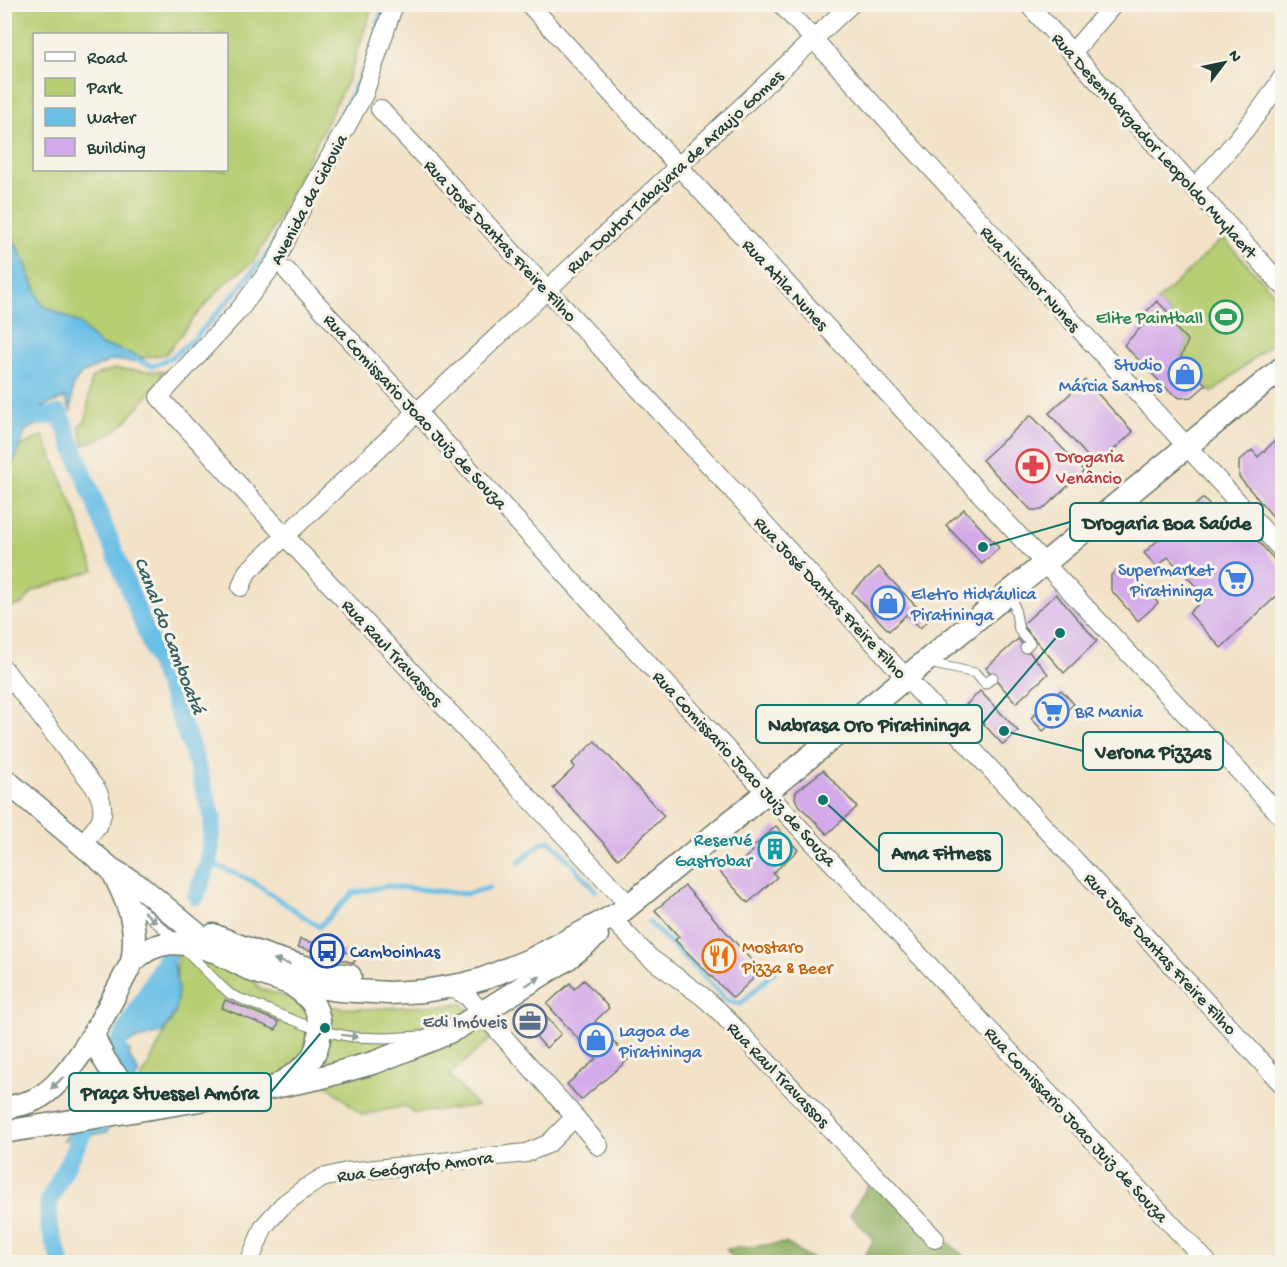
<svg xmlns="http://www.w3.org/2000/svg" width="1287" height="1267" font-family="'Gochi Hand',sans-serif">
<rect width="100%" height="100%" fill="#f7f3e8"/>
<filter id="ink" filterUnits="userSpaceOnUse"><feTurbulence type="fractalNoise" baseFrequency=".0167" numOctaves="2"/><feDisplacementMap in="SourceGraphic" scale="12" xChannelSelector="R" yChannelSelector="G"/><feConvolveMatrix kernelMatrix="1 2 1 2 8 2 1 2 1" color-interpolation-filters="sRGB"/></filter>
<filter id="wash" filterUnits="userSpaceOnUse"><feTurbulence type="fractalNoise" baseFrequency=".008" numOctaves="4" result="noise"/><feDisplacementMap in="SourceGraphic" scale="24" xChannelSelector="R" yChannelSelector="G"/><feGaussianBlur stdDeviation="1.35" result="paint"/><feColorMatrix in="noise" values="0 0 0 0 0 0 0 0 0 0 0 0 0 0 0 0 0 1.4 0 .05"/><feComposite in="paint" operator="in"/></filter>
<g filter="url(#wash)">
<rect width="100%" height="100%" fill="#f3e2c7"/>
<path fill="#b6cd72" stroke="#6a8553" stroke-width="1.5" fill-rule="evenodd" d="M4 5H373L348 80 273 229 253 262 225 283 193 319 166 354 143 358 118 349 100 345 79 323 42 305 22 256 5 222ZM34 34H226V170H34Z
M1223 238 1282 302V335L1212 393 1181 357 1188 341 1167 319 1171 315 1157 301Z
M115 369 165 372C153 389 137 411 122 425 112 434 97 440 84 445L79 426 86 420 91 379 98 374Z
M43 436 75 511 94 570 33 591 23 604 7 608 5 612V470C14 465 17 455 20 446Z
M180 953 202 956 217 965 251 978 260 989 312 1004 343 1008 366 1009 463 1004 492 1038 449 1075 477 1106 414 1113 405 1106 362 1115 319 1078 124 1112 176 1011 177 955Z"/>
<path fill="#90b064" stroke="#58764c" stroke-width="1.5" d="M872 1179 971 1262H862L874 1239 850 1215Z
M786 1243 817 1262H737L726 1249Z"/>
<path fill="#6abfe6" stroke="#447e8d" stroke-width="1.5" d="M4 223 22 256 42 305 79 323 100 345 118 349 143 358 132 362 112 360 81 374 73 385 71 411 65 398 42 407 38 425 26 430C21 441 16 465 5 470Z
M167 956 174 962 178 990 176 1011 162 1033 137 1039 126 1044 125 1047 130 1051 129 1057 139 1072 107 1132 63 1141Z"/>
<g fill="none" stroke-linecap="round" stroke-linejoin="round">
<path stroke="#6abfe6" stroke-width="5" d="M377 29 383 4
M319 157 363 72
M137 360 153 366 172 357 195 338 237 291 270 250 285 221
M209 862 252 881 319 927 353 893 388 886 466 894 490 888
M519 862 543 842H552L596 891
M649 922 728 1001 740 1004 775 971"/>
<path stroke="#6abfe6" stroke-width="18" d="M40 417 60 414 191 746 213 819 209 862 196 896
M112 1061 119 1043 167 956
M61 1262 48 1224 49 1201 91 1117"/>
</g>
<g id="blocks">
<path fill="#d3aae9" d="M1157 301 1171 315 1167 319 1188 341 1181 357 1206 385 1192 397 1180 398 1169 391 1124 345 1145 323 1140 318Z
M1085 380 1133 432 1096 466 1049 413Z
M1031 415 1084 471 1042 510H1031L982 460Z
M1282 434V527L1239 477V461L1252 450 1258 457Z
M1203 498 1238 537 1247 529 1282 568V591L1221 648 1189 613 1206 597 1168 557 1157 567 1144 553Z
M964 509 999 548 982 564 946 525Z
M1122 565 1158 603 1138 621 1111 590V575Z
M879 567 929 620 920 628 907 614 889 631 852 592Z
M1056 594 1097 641 1064 673 1022 625Z
M1018 639 1048 674 1016 703 986 668Z
M1061 690 1074 704 1043 731 1031 718Z
M980 691 1018 731 1003 745 966 705Z
M595 741 664 816 618 859 553 788 575 767 572 763Z
M823 770 857 807 827 834 797 803 795 798 796 792Z
M776 826 798 850 773 873 777 877 748 903 718 870 727 862 733 869 753 851 751 849Z
M685 886 761 971 733 998 675 940 679 937 655 910Z
M300 939 356 955 354 963 298 947Z
M584 980 609 1008 595 1021 629 1059 581 1100 567 1084 596 1059 547 1004 570 983 574 989Z
M225 1000 279 1022 276 1030 222 1008Z
M536 1005 561 1034 546 1048 521 1019Z"/>
</g>
</g>
<g filter="url(#ink)">
<use href="#blocks" fill-opacity="0" stroke="#697767" stroke-width="1.5"/>
<g fill="none" stroke-linecap="round" stroke-linejoin="round">
<defs>
<path id="service" d="M1012 593 1019 630 1030 643 1025 648
M929 663 975 673 985 684 993 677
M133 902 178 942 219 984 230 994 246 1001 313 1028 337 1034 353 1037 384 1038 420 1036"/>
<path id="minor" d="M394 4 364 94 295 221 277 260 239 310 159 397 285 536 629 905
M529 4 1044 563 1282 817
M781 4 1282 550
M1028 4 1282 285
M1072 53 1114 4
M380 109 1282 1084
M1194 188C1227 153 1257 118 1282 78
M287 271 767 793 1207 1262
M241 587 247 572 851 4
M4 669 97 790C109 815 100 825 82 843
M613 920 649 957 702 996 718 1010 935 1239
M444 988 457 990 468 997 575 1117 599 1146
M251 1262 250 1260 264 1226 283 1205 304 1189 322 1178 347 1172 526 1153 548 1144 575 1117"/>
<path id="tertiary" d="M4 779 111 869 142 888 222 955 253 971 289 983 340 990 389 993 424 991 465 984 483 979 532 959 621 912 1282 368
M112 870C128 902 139 925 132 962
M213 935C257 954 301 969 350 976
M93 1034C106 1071 126 1094 164 1105
M281 1083C291 1077 300 1071 308 1063 322 1047 324 1018 311 1001 305 994 297 988 289 983
M4 1108C15 1106 27 1104 36 1099 74 1081 112 1000 132 962 156 938 183 940 213 951
M4 1132 255 1091 319 1078 376 1062 436 1038 459 1027 567 959 597 935"/>
</defs>
<use href="#service" stroke="#697767" stroke-width="11"/>
<use href="#minor" stroke="#697767" stroke-width="20"/>
<use href="#tertiary" stroke="#697767" stroke-width="25"/>
<use href="#service" stroke="#fff" stroke-width="9"/>
<use href="#minor" stroke="#fff" stroke-width="18"/>
<use href="#tertiary" stroke="#fff" stroke-width="22"/>
</g>
<defs><path id="oneway-solid" d="M-6-.8H1V-3.2L6.5 0L1 3.2V.8H-6Z" transform="scale(1.5)"/></defs>
<g fill="#8f9e9a">
<use href="#oneway-solid" transform="translate(150 917) rotate(42)"/>
<use href="#oneway-solid" transform="translate(282 962) rotate(-163)"/>
<use href="#oneway-solid" transform="translate(533 981) rotate(-32)"/>
<use href="#oneway-solid" transform="translate(350 1036) rotate(7)"/>
<use href="#oneway-solid" transform="translate(57 1083) rotate(136)"/>
</g>
</g>
<defs>
<symbol id="stadium-ring" viewBox="-11 -11 22 22"><circle r="9.5" fill="#f7f3e8" stroke="#2e9e5b" stroke-width="1.5"/><path d="M0-5a6.5 5 0 1 0 0 10a6.5 5 0 1 0 0-10ZM-3.5-1.8h7v3.6h-7Z" fill="#2e9e5b"/></symbol>
<symbol id="shop-ring" viewBox="-11 -11 22 22"><circle r="9.5" fill="#f7f3e8" stroke="#3f7fe0" stroke-width="1.5"/><path d="M-5-2.5h2.3a2.7 3.5 0 0 1 5.4 0H5L5.5 6h-11ZM-1.5-2.5h3a1.5 2.3 0 0 0-3 0Z" fill="#3f7fe0"/></symbol>
<symbol id="pharmacy-ring" viewBox="-11 -11 22 22"><circle r="9.5" fill="#f7f3e8" stroke="#e0444e" stroke-width="1.5"/><path d="M-2-6h4v4h4v4h-4v4h-4v-4h-4v-4h4Z" fill="#e0444e"/></symbol>
<symbol id="supermarket-ring" viewBox="-11 -11 22 22"><circle r="9.5" fill="#f7f3e8" stroke="#3f7fe0" stroke-width="1.5"/><path d="M-6-5.5h2.5l.6 2H6L4.5 2H-2.5L-4.4-4H-6ZM-1.5 3.2a1.3 1.3 0 1 0 .1 0ZM3 3.2a1.3 1.3 0 1 0 .1 0Z" fill="#3f7fe0"/></symbol>
<symbol id="building-ring" viewBox="-11 -11 22 22"><circle r="9.5" fill="#f7f3e8" stroke="#0f9aa8" stroke-width="1.5"/><path d="M-4-6H4V6H1V3H-1V6H-4ZM-2.5-4.3h1.7v1.8h-1.7ZM.8-4.3h1.7v1.8H.8ZM-2.5-1h1.7V.8h-1.7ZM.8-1h1.7V.8H.8Z" fill="#0f9aa8"/></symbol>
<symbol id="bus-ring" viewBox="-11 -11 22 22"><circle r="9.5" fill="#f7f3e8" stroke="#1a4fb4" stroke-width="1.5"/><path d="M-5-6H5V4H4V6H2V4H-2V6H-4V4H-5ZM-3.5-4V0h7V-4ZM-3.5 1.2v1.5H-2V1.2ZM2 1.2v1.5H3.5V1.2Z" fill="#1a4fb4"/></symbol>
<symbol id="restaurant-ring" viewBox="-11 -11 22 22"><circle r="9.5" fill="#f7f3e8" stroke="#e8710a" stroke-width="1.5"/><path d="M-5-6h1v4h1v-4h1v4h1v-4h1v5L-1.5 .5V6h-2V.5L-5-1ZM5-6V6H3V1.5H1.5Q1.5-4 5-6Z" fill="#e8710a"/></symbol>
<symbol id="office-ring" viewBox="-11 -11 22 22"><circle r="9.5" fill="#f7f3e8" stroke="#5c6f8a" stroke-width="1.5"/><path d="M-6-3h4V-5.5h4V-3h4V5H-6ZM-1-4.5V-3h2v-1.5ZM-6 0V1H6V0Z" fill="#5c6f8a"/></symbol>
</defs>
<g fill-rule="evenodd">
<use href="#stadium-ring" x="1207" y="298" width="38" height="38"/>
<use href="#shop-ring" x="1166" y="355" width="38" height="38"/>
<use href="#pharmacy-ring" x="1014" y="447" width="38" height="38"/>
<use href="#supermarket-ring" x="1217" y="560" width="38" height="38"/>
<use href="#shop-ring" x="869" y="584" width="38" height="38"/>
<use href="#supermarket-ring" x="1033" y="692" width="38" height="38"/>
<use href="#building-ring" x="756" y="830" width="38" height="38"/>
<use href="#bus-ring" x="308" y="932" width="38" height="38"/>
<use href="#restaurant-ring" x="700" y="937" width="38" height="38"/>
<use href="#office-ring" x="511" y="1002" width="38" height="38"/>
<use href="#shop-ring" x="577" y="1021" width="38" height="38"/>
</g>
<g text-anchor="middle" stroke-width="6" stroke-linejoin="round" paint-order="stroke">
<g font-size="18" fill="#1f3d34" stroke="#f7f3e8">
<text transform="translate(1155 145) rotate(48)" y="6">Rua Desembargador Leopoldo Muylaert</text>
<text transform="translate(674 171) rotate(-43)" y="6">Rua Doutor Tabajara de Araujo Gomes</text>
<text transform="translate(308 199) rotate(-62)" y="6">Avenida da Ciclovia</text>
<text transform="translate(501 240) rotate(47)" y="6">Rua José Dantas Freire Filho</text>
<text transform="translate(1031 278) rotate(47)" y="6">Rua Nicanor Nunes</text>
<text transform="translate(786 284) rotate(47)" y="6">Rua Atila Nunes</text>
<text transform="translate(416 411) rotate(47)" y="6">Rua Comissario Joao Juiz de Souza</text>
<text transform="translate(831 597) rotate(47)" y="6">Rua José Dantas Freire Filho</text>
<text transform="translate(393 652) rotate(47)" y="6">Rua Raul Travassos</text>
<text transform="translate(745 768) rotate(47)" y="6">Rua Comissario Joao Juiz de Souza</text>
<text transform="translate(1161 953) rotate(47)" y="6">Rua José Dantas Freire Filho</text>
<text transform="translate(779 1074) rotate(46)" y="6">Rua Raul Travassos</text>
<text transform="translate(1077 1124) rotate(47)" y="6">Rua Comissario Joao Juiz de Souza</text>
<text transform="translate(415 1166) rotate(-7)" y="6">Rua Geógrafo Amora</text>
</g>
<g font-size="18" fill="#27864d" stroke="#f7f3e8" text-anchor="end">
<text x="1203" y="323">Elite Paintball</text>
</g>
<g font-size="18" fill="#366cbe" stroke="#f7f3e8" text-anchor="start">
<text x="1162" y="370" text-anchor="end">Studio<tspan x="1162" dy="21">Márcia Santos</tspan></text>
<text x="1213" y="575" text-anchor="end">Supermarket<tspan x="1213" dy="21">Piratininga</tspan></text>
<text x="911" y="599">Eletro Hidráulica<tspan x="911" dy="21">Piratininga</tspan></text>
<text x="1075" y="717">BR Mania</text>
<text x="619" y="1036">Lagoa de<tspan x="619" dy="21">Piratininga</tspan></text>
</g>
<g font-size="18" fill="#be3a42" stroke="#f7f3e8" text-anchor="start">
<text x="1056" y="462">Drogaria<tspan x="1056" dy="21">Venâncio</tspan></text>
</g>
<g font-size="18" fill="#0d838f" stroke="#f7f3e8" text-anchor="end">
<text x="752" y="845">Reservé<tspan x="752" dy="21">Gastrobar</tspan></text>
</g>
<g font-size="18" fill="#c56008" stroke="#f7f3e8" text-anchor="start">
<text x="742" y="952">Mostaro<tspan x="742" dy="21">Pizza &amp; Beer</tspan></text>
</g>
<g font-size="18" fill="#164399" stroke="#f7f3e8" text-anchor="start">
<text x="350" y="957">Camboinhas</text>
</g>
<g font-size="18" fill="#4e5e75" stroke="#f7f3e8" text-anchor="end">
<text x="507" y="1027">Edi Imóveis</text>
</g>
<g font-size="20" font-style="italic" fill="#325e60" stroke="#f7f3e8">
<text transform="translate(171 635) rotate(69)" y="7">Canal do Camboatá</text>
</g>
</g>
<path fill="none" stroke="#0f766e" stroke-width="2" d="M983 547L1070 522M1060 633L982 724M1004 731L1083 751M823 800L879 852M325 1028L271 1092"/>
<g fill="#0f766e" stroke="#f7f3e8" stroke-width="2">
<circle cx="983" cy="547" r="6"/>
<circle cx="1060" cy="633" r="6"/>
<circle cx="1004" cy="731" r="6"/>
<circle cx="823" cy="800" r="6"/>
<circle cx="325" cy="1028" r="6"/>
</g>
<g fill="#f7f3e8" stroke="#0f766e" stroke-width="2">
<rect x="1070" y="503" width="193" height="38" rx="6"/>
<rect x="756" y="705" width="226" height="38" rx="6"/>
<rect x="1083" y="732" width="140" height="38" rx="6"/>
<rect x="879" y="833" width="123" height="38" rx="6"/>
<rect x="69" y="1073" width="202" height="38" rx="6"/>
</g>
<g font-size="20" text-anchor="middle" font-weight="bold" fill="#1f3d34">
<text x="1167" y="529">Drogaria Boa Saúde</text>
<text x="869" y="731">Nabrasa Oro Piratininga</text>
<text x="1153" y="758">Verona Pizzas</text>
<text x="941" y="859">Ama Fitness</text>
<text x="170" y="1099">Praça Stuessel Amóra</text>
</g>
<rect width="1287" height="1267" fill="none" stroke="#f7f3e8" stroke-width="24"/>
<rect x="33" y="33" width="195" height="138" fill="#f7f3e8" stroke="#a1aaa0" stroke-width="1.5"/>
<rect x="45" y="52" width="30" height="9" fill="#ffffff" stroke="#a1aaa0" stroke-width="1.5"/>
<text x="87" y="63" font-size="18" fill="#1f3d34">Road</text>
<rect x="45" y="78" width="30" height="18" fill="#b6cd72" stroke="#a1aaa0" stroke-width="1.5"/>
<text x="87" y="93" font-size="18" fill="#1f3d34">Park</text>
<rect x="45" y="108" width="30" height="18" fill="#6abfe6" stroke="#a1aaa0" stroke-width="1.5"/>
<text x="87" y="123" font-size="18" fill="#1f3d34">Water</text>
<rect x="45" y="138" width="30" height="18" fill="#d3aae9" stroke="#a1aaa0" stroke-width="1.5"/>
<text x="87" y="153" font-size="18" fill="#1f3d34">Building</text>
<g transform="translate(1224 63) rotate(58)" stroke="#f7f3e8" stroke-width="4.5" paint-order="stroke">
<path d="M0-4.5L10 22L0 15L-10 22Z" fill="#1f3d34"/>
<text y="-9" font-size="16" font-weight="bold" text-anchor="middle" fill="#1f3d34">N</text>
</g>
</svg>
